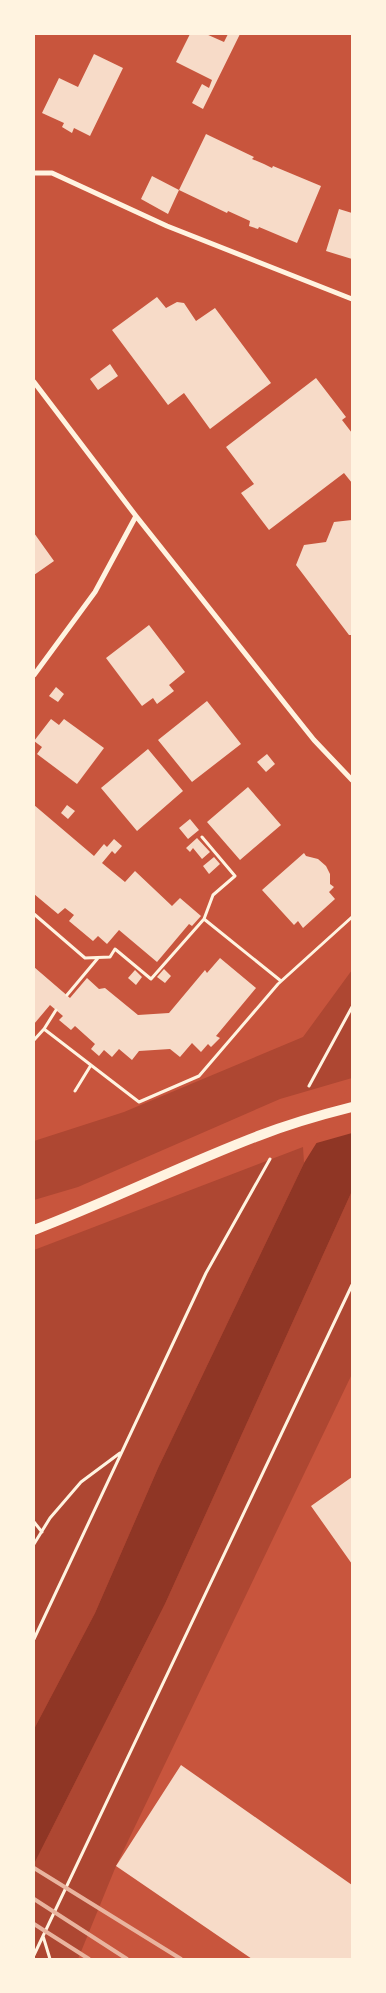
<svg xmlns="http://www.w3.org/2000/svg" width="386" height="1993" font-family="'Golos Text',sans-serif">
<rect width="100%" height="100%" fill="#c8553d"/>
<path fill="#ae4732" d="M352 970V1078L280 1099 78 1187 34 1200V1141L124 1112 303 1037Z
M303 1147 304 1163 158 1468 95 1613 34 1729V1250Z
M352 1191V1374L116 1866 78 1959H34V1864L165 1604Z"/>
<path fill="#8f3625" d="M352 1086V1191L165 1604 34 1864V1729L95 1613 158 1468 304 1163Z"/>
<path fill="#c8553d" d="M352 1084V1133L313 1144 350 1085Z"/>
<path fill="#f7dbc8" d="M190 34H206L224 42 228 34H240L203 109 192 103 202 84 209 88 212 80 176 62Z
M94 54 123 68 90 136 74 128 72 133 62 127 64 123 42 113 59 78 78 87Z
M206 134 254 157 252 159 264 164 272 168 273 166 321 186 297 243 259 227 258 229 249 226 250 221 228 211 227 213 179 190Z
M152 176 179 190 168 214 141 199Z
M339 209 352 213V259L326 251Z
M157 297 166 308 177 302 184 303 196 321 215 308 271 383 210 429 184 393 168 405 112 330Z
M110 364 118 376 98 390 90 379Z
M316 378 346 417 342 420 352 433V483L344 473 269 530 241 493 254 484 226 447Z
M352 520V635H349L296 565 304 545 326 542 334 522Z
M34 533 54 561 34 575Z
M149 625 185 672 169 685 174 691 157 704 153 698 142 706 106 658Z
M56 687 64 694 58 702 49 696Z
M207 701 241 744 192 782 158 740Z
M51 719 59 725 64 719 104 748 77 784 37 754 42 747 34 741Z
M148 749 183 791 137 831 101 788Z
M267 754 275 764 266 772 257 762Z
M248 787 281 825 240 860 207 822Z
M34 805 94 856 104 844 107 847 114 839 122 846 115 854 112 851 102 863 125 882 135 871 172 906 180 898 201 916 192 926 189 924 157 962 119 930 107 944 98 936 93 941 69 921 74 915 65 908 58 914 34 894Z
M67 805 75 811 68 819 61 813Z
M190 819 199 830 188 839 179 828Z
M197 838 210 852 202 859 193 848 190 852 186 848Z
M304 853 306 856 318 859 326 866 330 874V884L334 887 329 892 335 899 303 928 298 921 294 925 262 890Z
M214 857 220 864 209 874 203 866Z
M220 958 256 988 216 1036 220 1038 211 1047 208 1044 201 1052 192 1043 180 1057 170 1049 139 1051 132 1060 119 1049 112 1057 104 1050 99 1056 91 1049 95 1044 75 1026 71 1030 59 1020 63 1016 50 1005 34 1024V967L70 998 87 978 99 989 105 988 138 1015 169 1013 205 970 207 973Z
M164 969 171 976 165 983 157 977Z
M135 970 142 977 136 985 128 978Z
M352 1477V1564L311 1506Z
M181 1765 352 1885V1959H252L116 1866Z"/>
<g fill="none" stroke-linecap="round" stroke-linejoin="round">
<path stroke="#fff3e0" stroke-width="3" d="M202 837 235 876 213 895 204 919
M34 914 85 958 110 957 115 949 151 979 204 919 281 981
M67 995 98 958
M44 1029 56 1010
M34 1040 44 1029 139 1102 199 1076 278 984 352 917
M309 1086 352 1007
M75 1091 91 1065
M34 1522 42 1532
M34 1544 50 1518 81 1482 120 1453
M34 1639 206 1273 270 1159
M43 1936 50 1959
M34 1955 352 1285"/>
<path stroke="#fff3e0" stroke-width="5" d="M34 173H52L167 226 352 299
M34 382 136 516 294 715 314 740 352 780
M34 675 95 592 136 516"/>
<path stroke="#fff3e0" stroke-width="10" d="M34 1230C110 1201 182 1165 258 1136 289 1124 320 1115 352 1107"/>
<path stroke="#e9b49f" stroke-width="4" d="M34 1868 181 1959
M34 1899 127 1959
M34 1924 89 1959"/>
</g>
<rect width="386" height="1993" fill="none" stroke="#fff3e0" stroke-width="70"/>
</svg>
